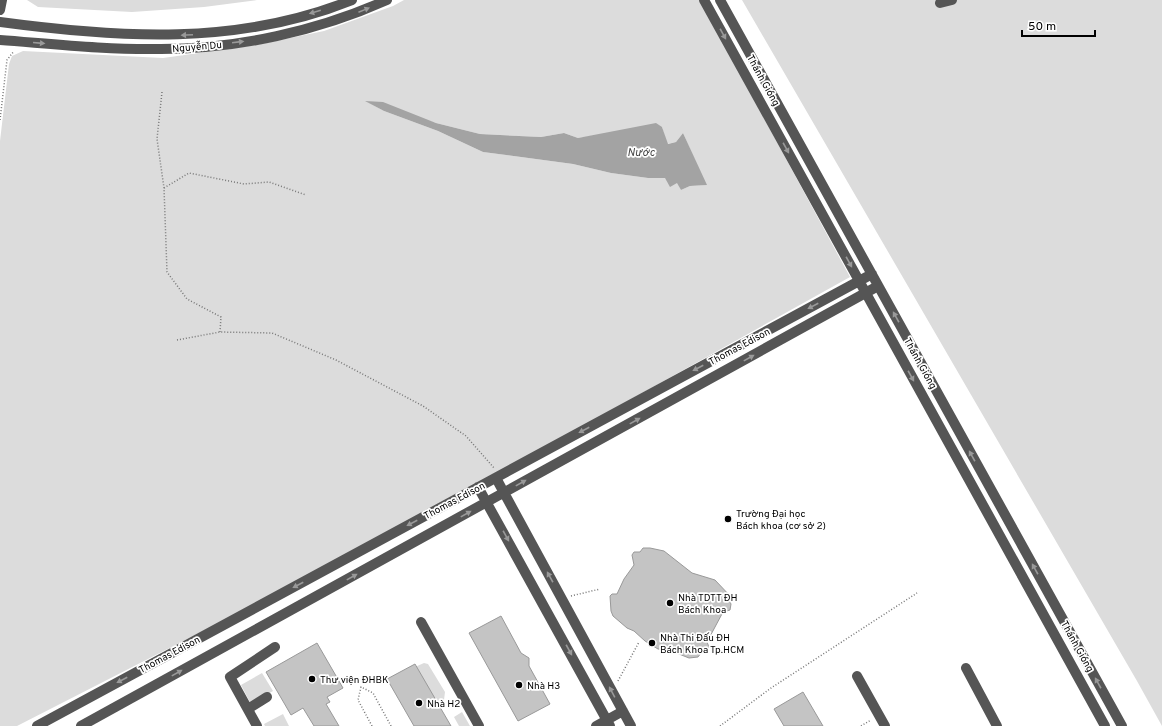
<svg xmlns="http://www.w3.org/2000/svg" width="1162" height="726" font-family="Overpass,sans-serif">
<rect width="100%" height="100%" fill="#fff"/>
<path fill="#dcdcdc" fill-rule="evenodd" d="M27 0H257L204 7 132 12 38 7Z
M404 0H700L850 277 592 421 269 597 17 726H0V141L9 64 12 56 23 51 163 58 256 45 324 31 393 6ZM366 101 436 123 480 134 541 137 564 133 578 138 662 127 667 144 676 142 683 133 706 185 690 186 681 190 678 183 665 178H648L611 173 573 164 483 152 438 131 384 111Z
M742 0H1162V726L1137 681Z
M424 663 428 664 445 692 444 700 436 703 415 667Z
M262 673 273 691 251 704 241 685Z
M462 712 470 726H459L454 717Z
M283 714 289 726H265L264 724Z"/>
<path fill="#a3a3a3" d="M365 101 383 102 436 123 480 134 541 137 564 133 578 138 656 123 662 127 668 144 676 142 683 133 707 185 690 186 681 190 677 183 670 187 665 178H648L611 173 573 164 483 152 438 131 384 111Z"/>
<path fill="#c4c4c4" stroke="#999" d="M643 548H650L664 551 692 573 715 580 732 598 729 600 731 604 730 610 723 612 707 642 709 647 707 652 701 653 698 657 689 658 669 650 658 649 645 641 634 631 627 628 613 616 611 611 610 596 612 594H617L624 579 634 565 632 555 634 552H640Z
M501 616 521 653 529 658V666L550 704 518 721 469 633Z
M317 643 343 688 327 697 330 702 326 704 339 726H314L303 708 291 715 266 672Z
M415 664 451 726H414L387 679Z
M803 692 823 726H784L774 709Z"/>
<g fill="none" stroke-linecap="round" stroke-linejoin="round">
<path stroke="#777" stroke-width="1.5" stroke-dasharray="1 2" stroke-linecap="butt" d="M162 92 157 139 164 188 167 272 187 299 221 317 220 332
M0 120 7 60 14 51
M164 188 189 173 244 184 269 182 306 195
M177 340 220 332 272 333 336 360 423 406 466 436 494 468
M571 596 600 589
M618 681 639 642
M372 726 358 700 361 687 373 693 391 726
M720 726 771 688 917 593
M861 726 871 720"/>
<path stroke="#555" stroke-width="10" d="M704 0 1105 726
M720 0 1122 726
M940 3 952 0
M0 10 2 0
M0 22C119 38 238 46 352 0
M0 40C53 44 107 50 161 49 237 49 318 31 387 0
M496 478 631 726
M478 487 610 726
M421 622 479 726
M966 668 997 726
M857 676 885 726
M248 709 267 697
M37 726 872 274
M81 726 878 286
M257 726 230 677 275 647
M596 726 623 711"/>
</g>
<defs><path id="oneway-solid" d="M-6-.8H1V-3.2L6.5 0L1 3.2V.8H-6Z"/></defs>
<g fill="#999">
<use href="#oneway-solid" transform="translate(364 10) rotate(-22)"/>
<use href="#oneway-solid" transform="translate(315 12) rotate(164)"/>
<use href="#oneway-solid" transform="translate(723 34) rotate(61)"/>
<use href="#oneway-solid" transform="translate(187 35) rotate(177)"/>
<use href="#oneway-solid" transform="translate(238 42) rotate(-7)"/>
<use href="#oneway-solid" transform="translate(39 43) rotate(5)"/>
<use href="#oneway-solid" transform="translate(786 148) rotate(61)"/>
<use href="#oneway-solid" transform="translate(849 262) rotate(61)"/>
<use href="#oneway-solid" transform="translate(813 306) rotate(152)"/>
<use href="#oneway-solid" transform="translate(896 317) rotate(-119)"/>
<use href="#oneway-solid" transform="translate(749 358) rotate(-29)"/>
<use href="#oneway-solid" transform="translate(698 368) rotate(152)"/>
<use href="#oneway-solid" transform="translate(911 376) rotate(61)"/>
<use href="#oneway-solid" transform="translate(635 421) rotate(-29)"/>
<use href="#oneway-solid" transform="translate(584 430) rotate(152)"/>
<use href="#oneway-solid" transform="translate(972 456) rotate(-119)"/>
<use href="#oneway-solid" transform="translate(521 483) rotate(-29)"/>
<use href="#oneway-solid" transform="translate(466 514) rotate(-29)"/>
<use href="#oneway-solid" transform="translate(412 523) rotate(152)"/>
<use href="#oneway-solid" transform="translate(506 536) rotate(61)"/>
<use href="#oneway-solid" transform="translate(1035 569) rotate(-119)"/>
<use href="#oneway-solid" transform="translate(352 577) rotate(-29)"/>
<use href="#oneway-solid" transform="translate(550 577) rotate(-119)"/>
<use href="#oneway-solid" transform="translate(298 585) rotate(152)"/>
<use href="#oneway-solid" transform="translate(569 650) rotate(61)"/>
<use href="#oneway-solid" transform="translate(177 673) rotate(-29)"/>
<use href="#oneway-solid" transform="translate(122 680) rotate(152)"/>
<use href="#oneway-solid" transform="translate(1098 683) rotate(-119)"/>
<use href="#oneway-solid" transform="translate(612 692) rotate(-118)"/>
</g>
<g fill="#000" stroke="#fff" stroke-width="1.5">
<circle cx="728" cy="519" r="4"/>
<circle cx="670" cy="603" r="4"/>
<circle cx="652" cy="643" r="4"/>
<circle cx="312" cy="679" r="4"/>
<circle cx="519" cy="685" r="4"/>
<circle cx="419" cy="703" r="4"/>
</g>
<g text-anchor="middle" stroke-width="3.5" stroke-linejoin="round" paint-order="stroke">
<g font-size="10" fill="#000" stroke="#fff">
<text transform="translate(197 46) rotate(-5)" y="4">Nguyễn Du</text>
<text transform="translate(764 80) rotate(61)" y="4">Thánh Gióng</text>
<text transform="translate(739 346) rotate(-28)" y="4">Thomas Edison</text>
<text transform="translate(921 363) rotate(61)" y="4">Thánh Gióng</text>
<text transform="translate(454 500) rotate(-28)" y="4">Thomas Edison</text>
<text transform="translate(1078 646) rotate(61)" y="4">Thánh Gióng</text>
<text transform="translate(169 654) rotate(-28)" y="4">Thomas Edison</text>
</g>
<g font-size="10" fill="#000" stroke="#fff" text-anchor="start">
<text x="736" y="517">Trường Đại học<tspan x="736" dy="12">Bách khoa (cơ sở 2)</tspan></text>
<text x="678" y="601">Nhà TDTT ĐH<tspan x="678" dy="12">Bách Khoa</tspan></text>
<text x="660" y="641">Nhà Thi Đấu ĐH<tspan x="660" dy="12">Bách Khoa Tp.HCM</tspan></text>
<text x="320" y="683">Thư viện ĐHBK</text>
<text x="527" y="689">Nhà H3</text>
<text x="427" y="707">Nhà H2</text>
</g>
<g font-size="11" font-style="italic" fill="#444" stroke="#fff">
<text x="641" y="156">Nước</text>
</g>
</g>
<path d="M1022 30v6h73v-6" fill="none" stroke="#000000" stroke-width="2"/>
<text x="1028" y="30" font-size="12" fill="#000000" stroke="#ffffff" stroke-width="3" paint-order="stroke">50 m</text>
</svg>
